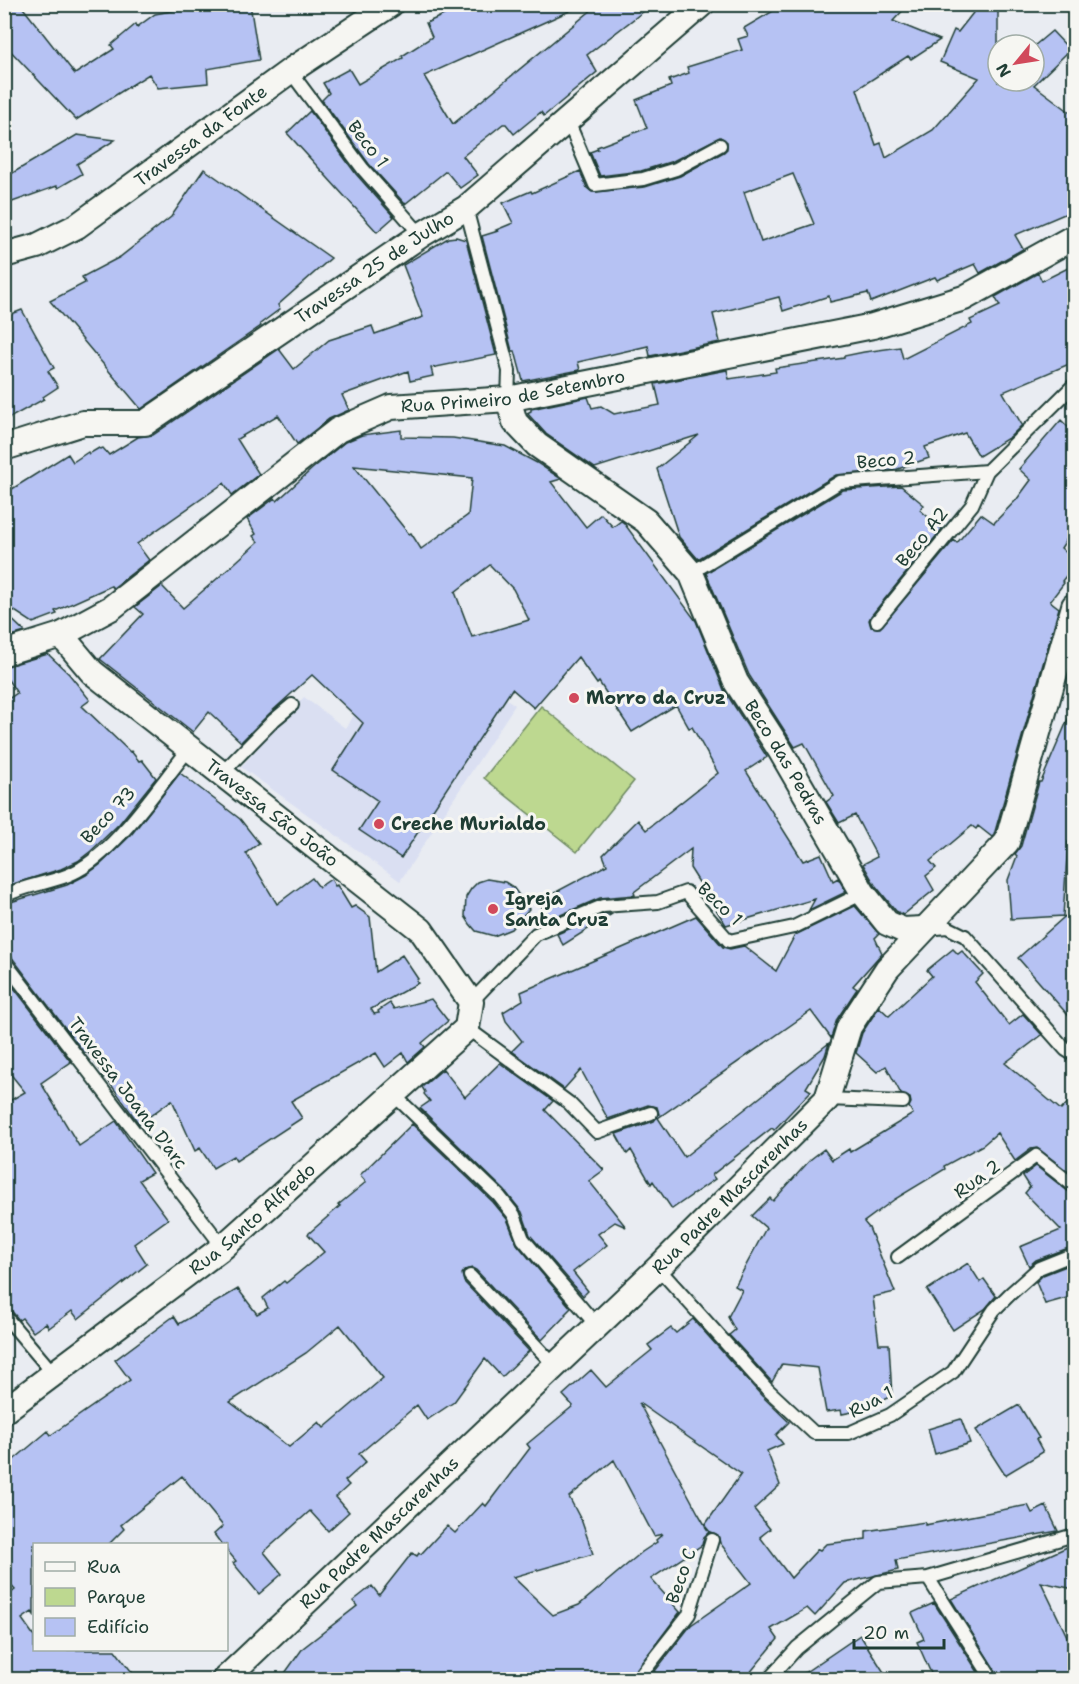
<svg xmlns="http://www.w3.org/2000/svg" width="1079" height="1684" font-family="'Shantell Sans',sans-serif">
<rect width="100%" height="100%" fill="#e9ecf2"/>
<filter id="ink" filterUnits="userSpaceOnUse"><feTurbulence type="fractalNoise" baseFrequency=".0167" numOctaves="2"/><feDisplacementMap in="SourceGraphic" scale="12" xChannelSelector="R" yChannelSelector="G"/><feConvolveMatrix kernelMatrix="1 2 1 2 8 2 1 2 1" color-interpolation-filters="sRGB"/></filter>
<g filter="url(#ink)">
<path fill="#dadff2" d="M392 662 464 669 515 705 400 881 241 767 304 697 345 728Z"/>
<path fill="#bdd890" stroke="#6e8a62" stroke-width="1.5" d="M541 706 634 781 577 852 484 778Z"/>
<path fill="#b6c2f3" stroke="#1f3d34" stroke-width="1.5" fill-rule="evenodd" d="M4 4H20L75 74 114 49 111 45 136 24 137 27 155 14 208 4H250L259 60 207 69 208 83 158 88 149 74 76 120 4 44Z
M468 4H585L424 76 453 124 599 4H653L587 55 597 72 544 116 541 112 514 134 506 124H503L463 156 478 175 460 188 446 171 405 204 369 164 322 100 329 93 323 83 349 69 358 84 403 58 402 56 432 37 426 23Z
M785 4H909L893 21 940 40 911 59 908 56 857 89 876 145 881 143 886 158 933 130 979 78 940 62 954 30 958 32 980 4H998V82L1034 81V46L1052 31 1070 50 1034 85 1074 115V210L1015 235 1023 249 980 273 975 264 937 280 935 277 871 302 868 293 830 302 829 296 783 311 779 297 713 314 720 342 650 356 648 346 578 362 580 370 523 381 515 351H512L482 236 498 231 496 230 513 223 503 203 531 191 532 193 580 171 587 188 592 192 645 187 680 176 724 152 727 149V142L720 137 673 161 641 171 600 176 590 152 598 149 597 147 647 128 636 100 671 86 669 80 689 73 687 67 742 50 738 39 748 36 744 28ZM793 174 814 224 761 242 744 192Z
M310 111 356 174 394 217 377 232 287 133Z
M77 135 115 140 77 164 82 174 58 188 57 186 4 205V178Z
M204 169 331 258 278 305 280 309 260 324 261 326 141 409 50 301 85 283 82 277 120 257 171 217Z
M456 237 466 240 496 355 431 368 433 376 410 381 408 371 342 395 349 410 329 419 297 444 278 415 237 439 259 474 232 495 224 483 137 544 149 560 113 588 111 586 55 611 57 614 33 623 4 604V494L68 454 73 462 88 452 89 454 99 448 100 449 103 448 109 455 138 437 153 435 279 349 294 369 329 340 372 326 375 334 423 317 403 265 448 238Z
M1074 265V362L1003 392 1022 425 1010 437 979 456 965 433 925 447 929 458 895 470 836 475 698 559 679 537 657 469 699 435 595 468 546 434 527 413 531 411V409L588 397 592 408 601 406 614 414 660 405 655 384 727 370 729 379 776 372 775 368 844 358V356L864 352 900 347 903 359 972 324 970 320 1000 306 995 297 1038 273 1042 281Z
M22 310 54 368 48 371 58 387 43 397 44 399 4 421V317Z
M1061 420 1074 433V528L1061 548 1074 560V566L1062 581 1064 583 1050 601 1059 608 994 835 992 837 978 826 976 829 972 826 930 861 936 868 926 876 934 890 903 915 896 911 875 885 863 864 877 857 855 815 839 823 826 802 834 796 804 743 795 747 749 675 706 573 843 490 901 486 924 505 920 510 942 529 871 616 869 620 871 627 880 628 954 540 957 543 981 514 994 523 1017 499 1031 480 1019 469Z
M401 430V437L453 438 505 446 537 463 561 479 551 482 586 527 601 514 613 527 621 521 624 523 696 621 724 690 767 757 746 771 803 861 821 854 833 881 838 878 846 892 809 910 815 899 726 925 690 868 691 849 634 892 635 895 600 898 549 920 539 901 607 865 603 855 638 820 646 830 718 773 692 727 689 728 676 705 632 732 599 682 597 684 578 657 534 708 512 689 401 858 359 830 378 801 333 770 363 723 312 675 269 714 241 742 209 712 193 732 100 659 143 614 135 607 162 586 183 608 226 571 258 542 253 536 256 534 247 519 275 498 277 501 312 469 345 442 362 435ZM354 466 472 478 468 515 421 549 411 533 409 534ZM490 565 513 589 529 620 472 637 455 592Z
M4 612 25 632 4 638Z
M48 654 69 674 90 700 82 706 130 752 131 751 139 761 142 760 156 778 119 824 91 851 78 861 61 869 4 887V702L17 693 4 674V667Z
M1074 705V843L1068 842 1063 916 1011 919 1008 880 1017 856 1015 854 1021 846 1039 782H1041Z
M180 773 240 819 259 843 246 853 277 904 312 878 319 887 331 879 335 886 337 885 351 908 355 906 370 917 376 972 402 955 418 979 416 981 418 983 371 1009 374 1014 379 1013 378 1011 390 1003 394 1009 431 999 448 1021 422 1043 425 1047 408 1062 403 1053 385 1067 376 1053 291 1101 302 1118 236 1161 233 1156 213 1168 200 1148 195 1151 172 1100 139 1124 87 1051 84 1053 11 956 4 953V904L67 885 86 875 101 864 131 835Z
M487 879 505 882 513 887 529 909 511 929 494 936 476 931 470 924 465 916 466 897 471 889 478 882Z
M855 906 879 934 875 938 882 953 853 986 857 989 837 1019 831 1038 811 1011 658 1118 684 1157 829 1043 825 1056 806 1088 811 1091 774 1130 772 1128 712 1175 715 1179 672 1209 653 1181 651 1184 631 1150 627 1154 616 1134 654 1121 659 1114 657 1107 648 1105 608 1119 581 1070 564 1089 512 1051 522 1041 506 1021 503 1012 523 1000 521 992 696 916 723 947 730 949 744 946 776 971 795 935Z
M1071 911 1070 949 1074 954V1022L1018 958Z
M605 914H612L563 945 557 934Z
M953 949 958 954 962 951 983 974 975 982 1009 1025 1023 1014 1042 1035 1005 1063 1061 1110 1074 1096V1176L1037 1148 1031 1149 1015 1161 997 1133 983 1145 944 1166 945 1169 895 1199 864 1222 869 1228 895 1292 873 1297 879 1344H889L892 1396 857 1411 842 1414 841 1410 826 1412 818 1368 782 1364 772 1382 729 1335 735 1330 728 1317 742 1290 735 1286 766 1228 752 1216 770 1198 773 1201 811 1159 824 1149 832 1160 849 1149 850 1152 913 1114 909 1107 911 1103 910 1098 901 1094 886 1066 877 1072 856 1053 862 1033 879 1007 889 1016 932 976 927 970Z
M4 975 71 1062 41 1083 79 1146 116 1121 152 1173 139 1180 168 1219 134 1244 147 1264 78 1319 72 1311 49 1328 46 1323 33 1332 22 1318 19 1320 10 1309 4 1307V1104L25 1092 4 1066Z
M500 1063 553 1101 545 1110 604 1170 589 1181 626 1227 615 1222 598 1234 607 1245 573 1272 588 1291 583 1296 530 1235 522 1212 505 1191 420 1108 430 1101 424 1094 425 1092 422 1087 443 1069 465 1097Z
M412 1124 493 1202 507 1219 517 1244 571 1308 565 1314 566 1315 542 1340 476 1270 472 1268 465 1270 462 1274 464 1282 529 1351 502 1377 485 1359 454 1402 427 1420 417 1405 359 1454 366 1462 345 1481 349 1485 336 1497 349 1512 328 1531 310 1511 264 1552 282 1574 259 1594 233 1563 236 1561 226 1549V1545H222L214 1534 223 1526 182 1476 121 1525 124 1529 108 1545H34V1615L32 1612 22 1619 34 1636V1650H115L138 1680H4V1595L6 1597 15 1590 4 1578V1468L48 1431 51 1435 130 1380 115 1360 174 1316 179 1324 238 1289 257 1314 268 1308 263 1298 284 1281 286 1283 324 1252 308 1234 340 1206 338 1205 366 1182 360 1175ZM340 1325 383 1378 324 1428 319 1422 289 1447 230 1402 306 1353Z
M1036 1166 1069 1192 1074 1194V1246L1036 1260 1029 1266 1020 1247 1061 1230 1025 1193 1030 1187 1023 1176Z
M968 1263 980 1282 984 1279 996 1296 985 1309 953 1330 927 1290Z
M1074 1263V1296L1045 1304 1036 1282 1043 1275Z
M693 1319 761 1395 789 1422 776 1435 783 1444 767 1451 780 1485 754 1509 770 1529 760 1537 791 1578 818 1549 820 1550 826 1544 866 1539V1531L925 1522V1525L1028 1505 1032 1513 1046 1506 1058 1531 896 1560 898 1570 845 1583 815 1616 807 1608 771 1629 778 1639 744 1680H648L691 1625 751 1583 720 1543 718 1535 710 1532 705 1526 709 1532 704 1537 702 1545 651 1579 680 1612 629 1680H280L303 1648 357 1606 353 1601 372 1586 379 1595 412 1553 417 1556 419 1553 421 1554 447 1526 455 1533 483 1503 486 1506 530 1448 527 1444 573 1406 563 1395 591 1370 606 1387 652 1350 648 1345 671 1328 676 1333ZM639 1403 741 1474 705 1525 698 1513ZM614 1460 654 1536 663 1534 656 1540 657 1542 642 1552 579 1605 553 1615 513 1577 593 1554 582 1522 569 1497Z
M1019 1405 1039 1438 1036 1439 1043 1452 1005 1475 976 1430Z
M961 1419 970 1443 935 1454 928 1429Z
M1074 1544V1589L1041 1582 1074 1651V1680H1001L951 1599Z
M934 1603 983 1680H934L917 1642 924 1639 912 1613Z
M860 1635 889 1680H794Z"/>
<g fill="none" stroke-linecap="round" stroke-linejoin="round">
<defs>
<path id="service" d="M290 71 363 169 421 235
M568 121 595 185 643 179 676 169 720 145
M466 208 509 371 508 399
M691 573 840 482 987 471 1074 385
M877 621 972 505 987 471
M221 774 274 720 292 705
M4 896C29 883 59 883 82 868 120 845 160 784 189 749
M927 929 947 927 965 936 1066 1050 1074 1055
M4 961 223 1247
M471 1002 536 934 603 906 658 902 686 892 729 941 794 927 863 893
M467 1028 569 1103 597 1132 651 1113
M393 1094 499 1196 514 1215 523 1239 597 1326
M827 1099 903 1102
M898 1257 1036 1156 1074 1186
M658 1268 767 1389 814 1433H849L890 1415 953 1372 994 1310 1010 1294 1039 1268 1074 1254
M470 1276 555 1366
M4 1315 53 1373
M928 1578 993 1680
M637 1680 689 1614 712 1540
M768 1680 797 1648 878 1582 928 1578 1074 1535"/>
<g id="minor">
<path id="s1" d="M4 255 37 246 77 226 290 71 391 4"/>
<path id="s2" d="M508 399 515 422 537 445 646 521 691 573 736 682 780 750 863 893 887 923 903 930 923 929"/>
<path id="s3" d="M4 448 83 423H145L421 235 466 208 702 4"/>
<path id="s4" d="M4 653 61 635 111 608 338 430 391 407 508 399 873 326 964 298 1074 237"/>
<path id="s5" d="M4 1411 223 1247 467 1028 471 1002 421 930 92 672 61 635"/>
<path id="s6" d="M224 1680 658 1268 827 1099 849 1027 887 969 1007 842 1074 606"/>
</g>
</defs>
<use href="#service" stroke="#1f3d34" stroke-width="16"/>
<use href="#minor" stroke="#1f3d34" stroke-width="28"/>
<use href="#service" stroke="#f6f6f2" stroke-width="12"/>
<use href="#minor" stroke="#f6f6f2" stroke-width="24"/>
</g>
</g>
<g fill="#d1495b" stroke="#f6f6f2" stroke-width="2">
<circle cx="574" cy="698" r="6"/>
<circle cx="379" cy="824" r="6"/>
<circle cx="493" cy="909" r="6"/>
</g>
<g text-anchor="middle" stroke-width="6" stroke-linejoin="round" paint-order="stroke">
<g font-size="18" fill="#1f3d34" stroke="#f6f6f2">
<text dy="6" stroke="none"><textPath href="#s1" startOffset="232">Travessa da Fonte</textPath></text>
<text transform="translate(368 144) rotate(52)" y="6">Beco 1</text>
<text dy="6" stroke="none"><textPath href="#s3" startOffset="422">Travessa 25 de Julho</textPath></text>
<text dy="6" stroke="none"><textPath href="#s4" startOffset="586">Rua Primeiro de Setembro</textPath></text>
<text transform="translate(886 460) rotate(-5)" y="6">Beco 2</text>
<text transform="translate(922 537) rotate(-51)" y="6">Beco A2</text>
<text dy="6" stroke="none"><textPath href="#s2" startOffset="470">Beco das Pedras</textPath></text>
<text transform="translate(272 813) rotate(38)" y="6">Travessa São João</text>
<text transform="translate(108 815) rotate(-47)" y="6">Beco 73</text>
<text transform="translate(720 904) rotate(43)" y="6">Beco 1</text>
<text transform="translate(128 1093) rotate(53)" y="6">Travessa Joana D'arc</text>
<text transform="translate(977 1179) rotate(-36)" y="6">Rua 2</text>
<text dy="6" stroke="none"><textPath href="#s6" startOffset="700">Rua Padre Mascarenhas</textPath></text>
<text dy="6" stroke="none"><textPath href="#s5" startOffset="314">Rua Santo Alfredo</textPath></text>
<text transform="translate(871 1402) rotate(-28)" y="6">Rua 1</text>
<text dy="6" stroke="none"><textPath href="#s6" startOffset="214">Rua Padre Mascarenhas</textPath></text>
<text transform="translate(681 1576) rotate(-71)" y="6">Beco C</text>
</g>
<g font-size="18" font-weight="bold" fill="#1f3d34" stroke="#f6f6f2" text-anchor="start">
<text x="586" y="704">Morro da Cruz</text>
<text x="391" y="830">Creche Murialdo</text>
<text x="505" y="905">Igreja<tspan x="505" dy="21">Santa Cruz</tspan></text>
</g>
</g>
<rect width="1079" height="1684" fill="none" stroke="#f6f6f2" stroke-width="24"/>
<rect x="12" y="12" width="1055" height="1660" fill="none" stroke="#1f3d34" stroke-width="2" filter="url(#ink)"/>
<rect x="33" y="1543" width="195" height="108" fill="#f6f6f2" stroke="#a0aca6" stroke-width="1.5"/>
<rect x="45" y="1562" width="30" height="9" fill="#f6f6f2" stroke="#a0aca6" stroke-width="1.5"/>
<text x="87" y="1573" font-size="18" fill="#1f3d34">Rua</text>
<rect x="45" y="1588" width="30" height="18" fill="#bdd890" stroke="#a0aca6" stroke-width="1.5"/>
<text x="87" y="1603" font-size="18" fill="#1f3d34">Parque</text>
<rect x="45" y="1618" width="30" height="18" fill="#b6c2f3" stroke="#a0aca6" stroke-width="1.5"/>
<text x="87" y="1633" font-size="18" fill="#1f3d34">Edifício</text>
<g transform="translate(1016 63) rotate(240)"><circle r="28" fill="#f6f6f2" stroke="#a0aca6" stroke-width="1.5"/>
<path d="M0-4.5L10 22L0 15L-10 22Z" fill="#d1495b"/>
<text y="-9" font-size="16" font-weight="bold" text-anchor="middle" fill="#1f3d34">N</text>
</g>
<path d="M854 1639v9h90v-9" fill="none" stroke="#1f3d34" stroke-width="3"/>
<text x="863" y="1639" font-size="18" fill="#1f3d34" stroke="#f6f6f2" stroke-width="4.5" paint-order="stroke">20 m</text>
</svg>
